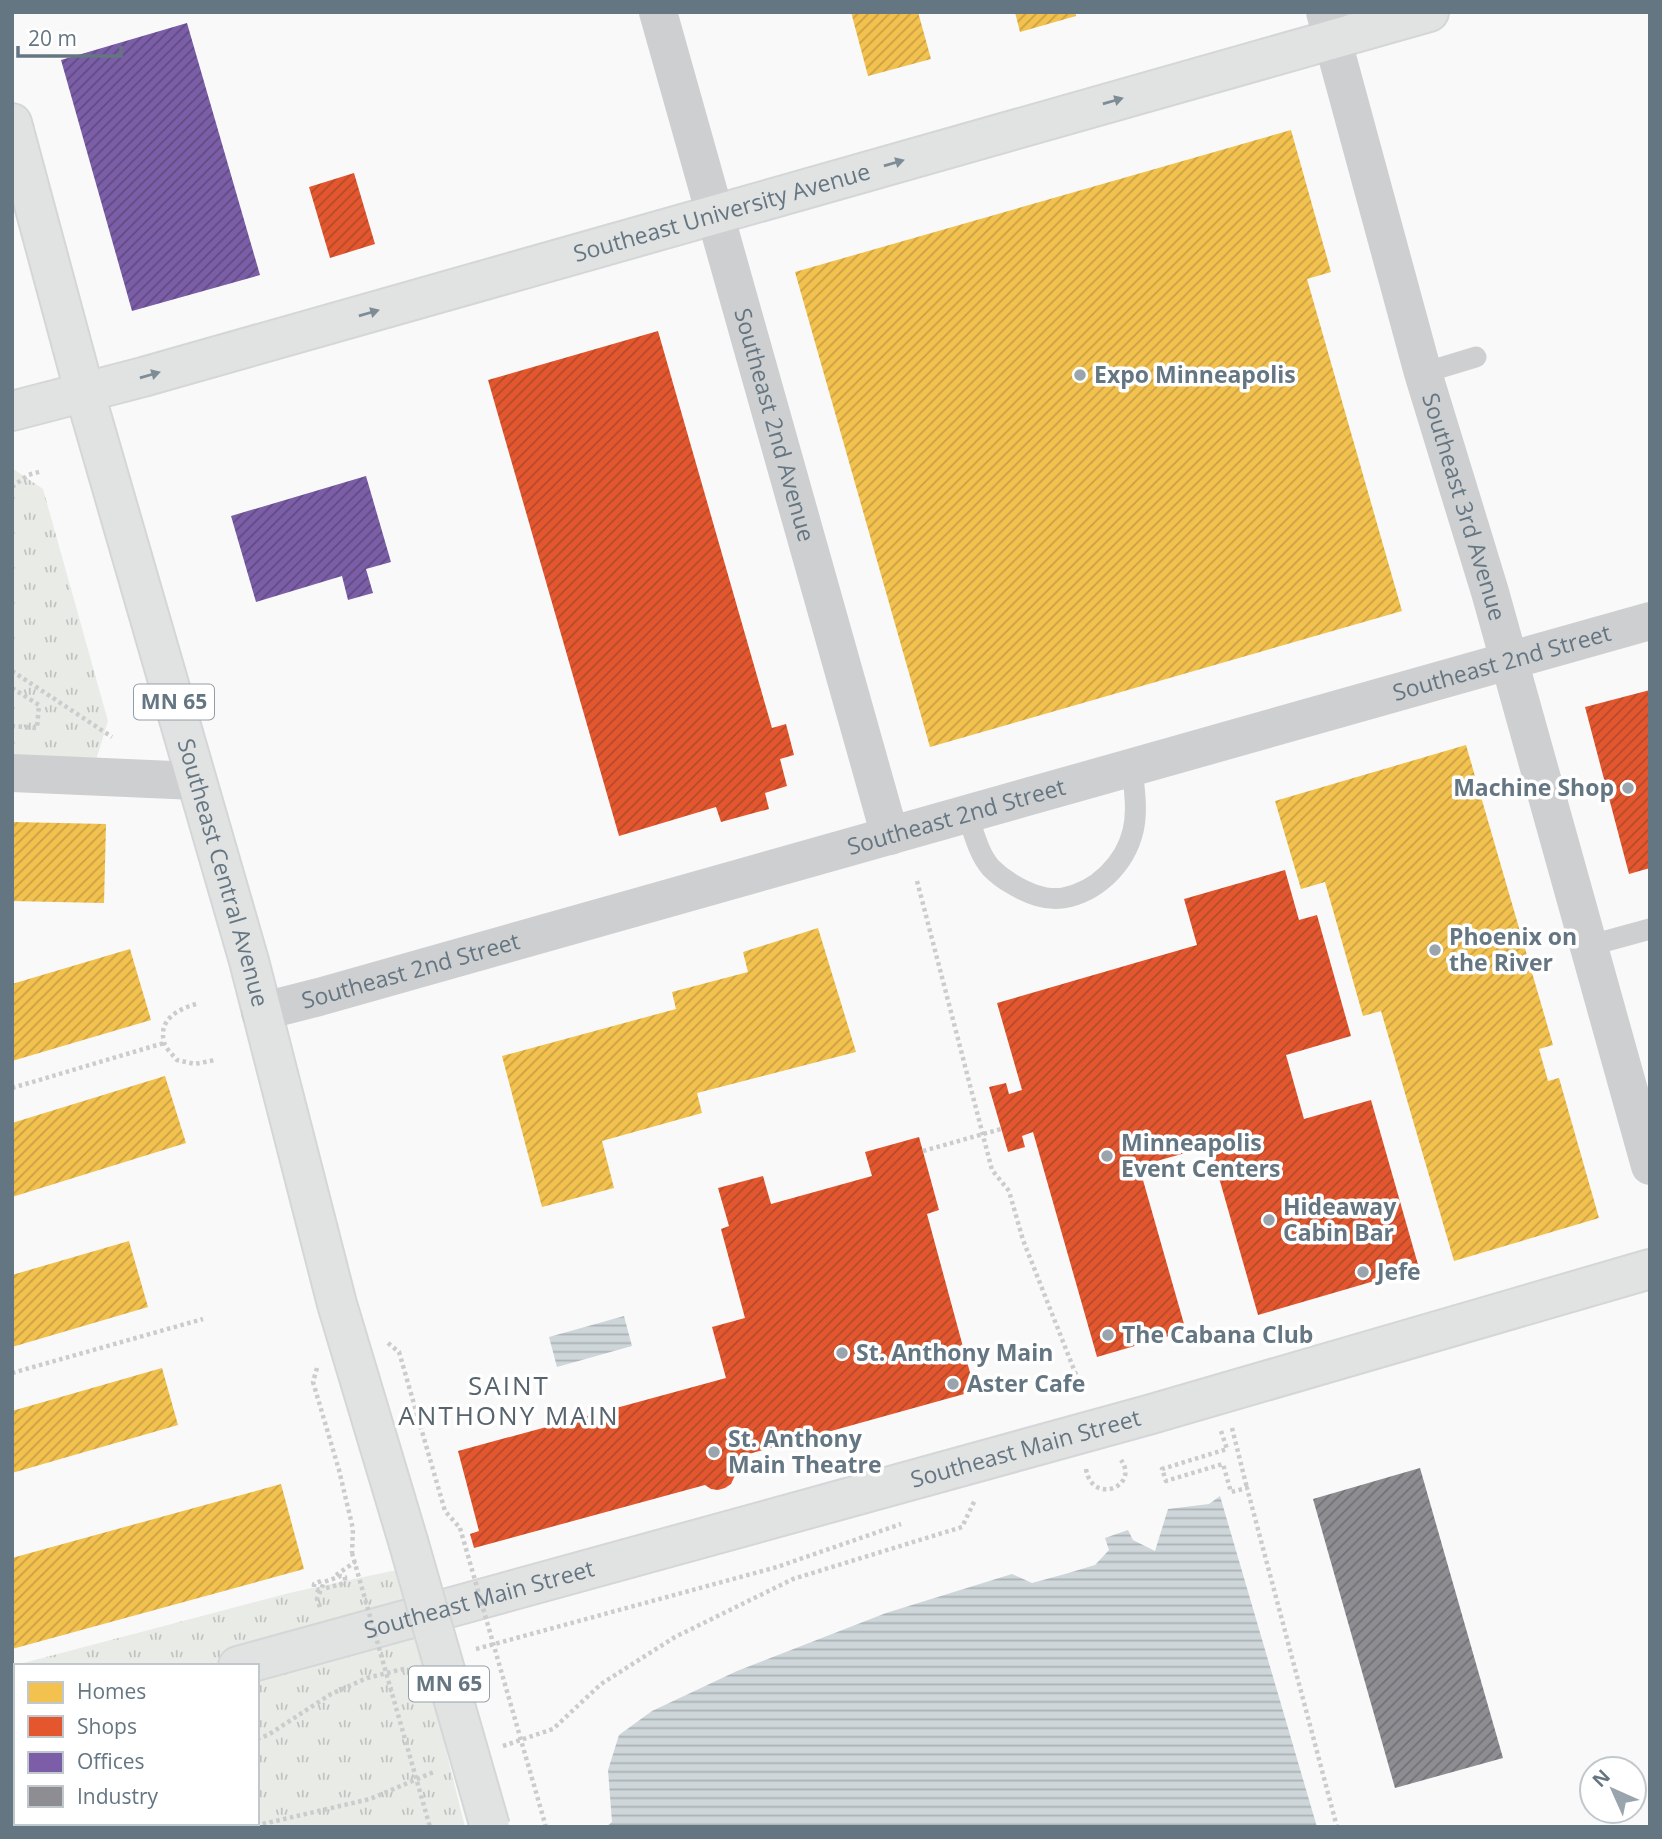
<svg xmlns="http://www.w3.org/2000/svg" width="1662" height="1839" font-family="'Open Sans',sans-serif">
<defs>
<pattern id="park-tufts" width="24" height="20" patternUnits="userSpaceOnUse" patternTransform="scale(1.75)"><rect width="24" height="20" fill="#e8ebe6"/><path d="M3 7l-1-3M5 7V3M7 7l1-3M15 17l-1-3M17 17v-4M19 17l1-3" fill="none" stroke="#c0c3c0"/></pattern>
<pattern id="water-rules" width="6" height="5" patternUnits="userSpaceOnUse" patternTransform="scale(1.75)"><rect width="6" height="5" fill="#ced6d9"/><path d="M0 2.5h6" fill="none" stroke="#abb2b5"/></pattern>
<pattern id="homes-hatch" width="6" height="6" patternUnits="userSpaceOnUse" patternTransform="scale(1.75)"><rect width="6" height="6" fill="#f2c14e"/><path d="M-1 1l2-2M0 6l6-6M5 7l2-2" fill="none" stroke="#c8a146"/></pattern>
<pattern id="shops-hatch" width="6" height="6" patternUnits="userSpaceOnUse" patternTransform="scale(1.75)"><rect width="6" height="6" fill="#e4572e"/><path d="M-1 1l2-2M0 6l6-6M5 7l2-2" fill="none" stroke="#b24a2c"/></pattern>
<pattern id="offices-hatch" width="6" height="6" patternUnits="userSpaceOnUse" patternTransform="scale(1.75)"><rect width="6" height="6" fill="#7b5ea7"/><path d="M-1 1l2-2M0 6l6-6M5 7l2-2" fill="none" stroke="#5f4c81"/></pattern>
<pattern id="industry-hatch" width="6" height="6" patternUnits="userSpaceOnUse" patternTransform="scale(1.75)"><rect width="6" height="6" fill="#8d8d92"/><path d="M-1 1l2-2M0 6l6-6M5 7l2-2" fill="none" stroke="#717277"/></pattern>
</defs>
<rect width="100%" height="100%" fill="#f9f9f9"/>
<path fill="url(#park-tufts)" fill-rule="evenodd" d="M12 468 43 489 108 721 96 760 12 756Z
M401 1569 465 1827H12V1666L289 1593ZM16 1666H257V1823H16Z"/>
<path fill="url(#water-rules)" d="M624 1316 632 1346 557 1367 549 1337Z
M1220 1496 1317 1827H606L612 1822 608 1770 619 1735 652 1711 737 1671 886 1613 1012 1574 1032 1583 1065 1574 1095 1565 1109 1550 1105 1538 1128 1530 1133 1540 1155 1551 1168 1509 1209 1504Z"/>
<path fill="url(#homes-hatch)" d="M851 12H918L931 59 868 76Z
M1015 12H1075L1076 16 1020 32Z
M1291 130 1331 272 1307 279 1402 611 930 747 795 272Z
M1466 745 1553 1045 1539 1049 1548 1081 1559 1078 1599 1218 1454 1261 1381 1011 1363 1016 1325 882 1301 889 1275 801Z
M12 822 106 824 104 903 12 901Z
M818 928 856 1052 697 1093 702 1113 602 1141 614 1188 542 1207 502 1056 676 1009 672 992 748 972 743 952Z
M130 949 151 1020 12 1061V984Z
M165 1076 186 1143 12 1197V1123Z
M129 1241 148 1307 12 1347V1275Z
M162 1368 178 1425 12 1473V1411Z
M281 1484 304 1569 12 1649V1558Z"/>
<path fill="url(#shops-hatch)" d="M354 173 375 244 330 258 309 187Z
M658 331 772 728 786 724 794 755 780 759 787 786 765 793 769 809 721 822 716 807 619 836 488 380Z
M1650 690V868L1629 874 1585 707Z
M1285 870 1299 920 1317 915 1351 1036 1286 1055 1304 1119 1371 1100 1419 1268 1258 1315 1210 1146 1139 1166 1186 1331 1097 1357 1033 1132 1022 1136 1025 1147 1008 1152 989 1087 1006 1083 1009 1094 1022 1090 997 1003 1197 945 1184 899Z
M919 1137 939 1210 927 1214 975 1391 734 1458 737 1471 731 1484 725 1488 718 1490 711 1489 705 1485 474 1548 470 1534 479 1531 458 1451 726 1378 712 1327 745 1318 721 1229 729 1226 718 1188 763 1176 771 1204 872 1176 865 1152Z"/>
<path fill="url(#offices-hatch)" d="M187 23 260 275 132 311 61 60Z
M366 476 391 562 366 569 373 593 348 600 342 576 256 602 231 516Z"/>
<path fill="url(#industry-hatch)" d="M1420 1468 1503 1758 1395 1788 1313 1499Z"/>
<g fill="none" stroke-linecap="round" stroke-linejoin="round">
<defs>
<g id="secondary">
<path id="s4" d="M12 411 143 377 1429 12"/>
<path id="s5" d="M238 1666 1148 1415 1650 1269"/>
<path d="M12 1731 16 1730"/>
</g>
<g id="primary">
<path id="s6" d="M12 123 85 394 249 961 337 1304 408 1541"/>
</g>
</defs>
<use href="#secondary" stroke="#d5d6d7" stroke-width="42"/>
<use href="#primary" stroke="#d5d6d7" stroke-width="42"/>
<path stroke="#cbcccd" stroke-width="4.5" stroke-dasharray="3.5 3.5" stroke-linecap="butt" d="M12 487 28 475 42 471
M12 671 112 737
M12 688 39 705 37 728 12 726
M917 881 992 1170 1009 1191 1023 1240 1084 1395
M196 1004C179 1009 158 1019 164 1042 165 1048 173 1055 177 1060L195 1064 215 1060
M12 1088 164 1043
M388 1343 399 1352 445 1511 460 1528
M317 1368 313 1382 339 1470 353 1529 352 1553
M12 1373 203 1319
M1232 1428 1247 1488
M1221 1431 1227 1449 1162 1469 1166 1481 1223 1464 1231 1492 1247 1488 1337 1827
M1086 1469C1092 1506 1140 1486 1121 1460
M336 1575 355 1562
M320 1607 317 1599 324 1582 341 1576 345 1577V1581L341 1584 323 1589
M476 1649 777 1567 901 1524
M257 1739 268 1735 331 1694 367 1678 407 1668
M503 1746 553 1729 601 1684 675 1637 793 1579 962 1527 975 1500
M12 1823 16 1821
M44 1823 45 1827
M221 1823 254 1826 370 1799 436 1771
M76 1827 87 1823"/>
<path stroke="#cecfd0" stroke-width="21" d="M1423 373 1476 357
M967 814C974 832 978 853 991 868 997 874 1005 880 1012 884 1027 893 1045 901 1063 898 1097 892 1125 864 1133 831 1138 810 1134 788 1132 767
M1588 946 1650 929"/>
<g stroke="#cecfd0" stroke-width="38">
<path id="s1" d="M658 12 890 836"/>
<path id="s2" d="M1325 12 1423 373 1490 592 1650 1166"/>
<path d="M12 773 196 781"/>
<path id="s3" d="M260 1012 319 997 1650 621"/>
</g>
<use href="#secondary" stroke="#e1e2e2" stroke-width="38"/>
<use href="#primary" stroke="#e1e2e2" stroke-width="38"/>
<defs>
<path id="primary-bridge" d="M408 1541 490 1827"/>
</defs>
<use href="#primary-bridge" stroke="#d5d6d7" stroke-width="42" stroke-linecap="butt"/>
<path stroke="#cbcccd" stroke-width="4.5" stroke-dasharray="3.5 3.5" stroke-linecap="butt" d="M923 1151 1001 1129
M460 1528 546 1827
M352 1553 430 1827
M321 1581 314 1584V1587L317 1590 323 1589"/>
<use href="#primary-bridge" stroke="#e1e2e2" stroke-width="38"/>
</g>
<defs><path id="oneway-solid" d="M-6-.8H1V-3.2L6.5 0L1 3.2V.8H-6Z" transform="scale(1.75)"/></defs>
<g fill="#7e8c96">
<use href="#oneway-solid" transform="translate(1113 101) rotate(-16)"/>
<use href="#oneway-solid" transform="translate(894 163) rotate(-16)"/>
<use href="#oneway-solid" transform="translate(369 313) rotate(-16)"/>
<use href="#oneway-solid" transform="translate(150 375) rotate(-16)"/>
</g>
<g fill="#99a4ac" stroke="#fff" stroke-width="2.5">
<circle cx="1080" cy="375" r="7"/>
<circle cx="1628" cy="788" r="7"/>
<circle cx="1435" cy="950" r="7"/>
<circle cx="1107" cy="1156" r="7"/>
<circle cx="1269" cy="1220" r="7"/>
<circle cx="1363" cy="1272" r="7"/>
<circle cx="1108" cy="1335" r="7"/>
<circle cx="842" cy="1353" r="7"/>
<circle cx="953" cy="1384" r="7"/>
<circle cx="714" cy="1452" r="7"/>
</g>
<g text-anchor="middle" stroke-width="7" stroke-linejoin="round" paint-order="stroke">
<g fill="#fff" stroke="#939fa8" stroke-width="2">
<rect x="134" y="684.5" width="80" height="35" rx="5"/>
<rect x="409" y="1666.5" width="80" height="35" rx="5"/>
</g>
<g font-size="21" font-weight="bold" fill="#657683">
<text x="174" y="709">MN 65</text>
<text x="449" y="1691">MN 65</text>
</g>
<g font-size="23" fill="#657683" stroke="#fff">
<text dy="8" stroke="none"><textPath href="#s4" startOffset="737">Southeast University Avenue</textPath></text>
<text dy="8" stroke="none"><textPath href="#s1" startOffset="429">Southeast 2nd Avenue</textPath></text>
<text dy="8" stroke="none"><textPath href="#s2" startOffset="514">Southeast 3rd Avenue</textPath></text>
<text dy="8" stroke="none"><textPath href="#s3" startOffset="1290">Southeast 2nd Street</textPath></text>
<text dy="8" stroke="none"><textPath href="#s3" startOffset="723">Southeast 2nd Street</textPath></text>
<text dy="8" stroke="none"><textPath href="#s6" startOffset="779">Southeast Central Avenue</textPath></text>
<text dy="8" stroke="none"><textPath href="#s3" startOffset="156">Southeast 2nd Street</textPath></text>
<text dy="8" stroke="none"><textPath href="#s5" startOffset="817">Southeast Main Street</textPath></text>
<text dy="8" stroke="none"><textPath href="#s5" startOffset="250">Southeast Main Street</textPath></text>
</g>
<g font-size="23" font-weight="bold" fill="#657683" stroke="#fff" text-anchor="start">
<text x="1094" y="383">Expo Minneapolis</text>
<text x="1614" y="796" text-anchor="end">Machine Shop</text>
<text x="1449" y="945">Phoenix on<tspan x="1449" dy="26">the River</tspan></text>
<text x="1121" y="1151">Minneapolis<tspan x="1121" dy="26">Event Centers</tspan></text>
<text x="1283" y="1215">Hideaway<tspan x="1283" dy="26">Cabin Bar</tspan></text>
<text x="1377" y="1280">Jefe</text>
<text x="1122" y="1343">The Cabana Club</text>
<text x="856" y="1361">St. Anthony Main</text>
<text x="967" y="1392">Aster Cafe</text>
<text x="728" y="1447">St. Anthony<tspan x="728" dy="26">Main Theatre</tspan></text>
</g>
<g font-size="26" letter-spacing="2" fill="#57646e" stroke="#fff">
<text x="509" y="1395">SAINT<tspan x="509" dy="30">ANTHONY MAIN</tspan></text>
</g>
</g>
<rect width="1662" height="1839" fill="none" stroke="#657683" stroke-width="28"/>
<rect x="14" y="1664" width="245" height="161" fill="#ffffff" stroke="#c1c8cd" stroke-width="2"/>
<rect x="28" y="1682" width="35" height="21" fill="#f2c14e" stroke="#c1c8cd" stroke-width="2"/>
<text x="77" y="1699" font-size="21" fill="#657683">Homes</text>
<rect x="28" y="1716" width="35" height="21" fill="#e4572e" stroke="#c1c8cd" stroke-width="2"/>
<text x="77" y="1734" font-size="21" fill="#657683">Shops</text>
<rect x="28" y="1752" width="35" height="21" fill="#7b5ea7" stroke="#c1c8cd" stroke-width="2"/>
<text x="77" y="1769" font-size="21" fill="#657683">Offices</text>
<rect x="28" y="1786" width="35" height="21" fill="#8d8d92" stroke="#c1c8cd" stroke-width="2"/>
<text x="77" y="1804" font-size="21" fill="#657683">Industry</text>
<g transform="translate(1613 1790) rotate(315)"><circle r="33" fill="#ffffff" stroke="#c1c8cd" stroke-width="2"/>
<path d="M0-5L12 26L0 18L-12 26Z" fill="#99a4ac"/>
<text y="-10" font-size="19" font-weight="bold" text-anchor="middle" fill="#657683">N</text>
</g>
<path d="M18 46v10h103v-10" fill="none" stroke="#657683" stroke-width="3.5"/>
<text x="28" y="46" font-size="21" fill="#657683" stroke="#ffffff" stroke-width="5" paint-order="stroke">20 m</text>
</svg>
